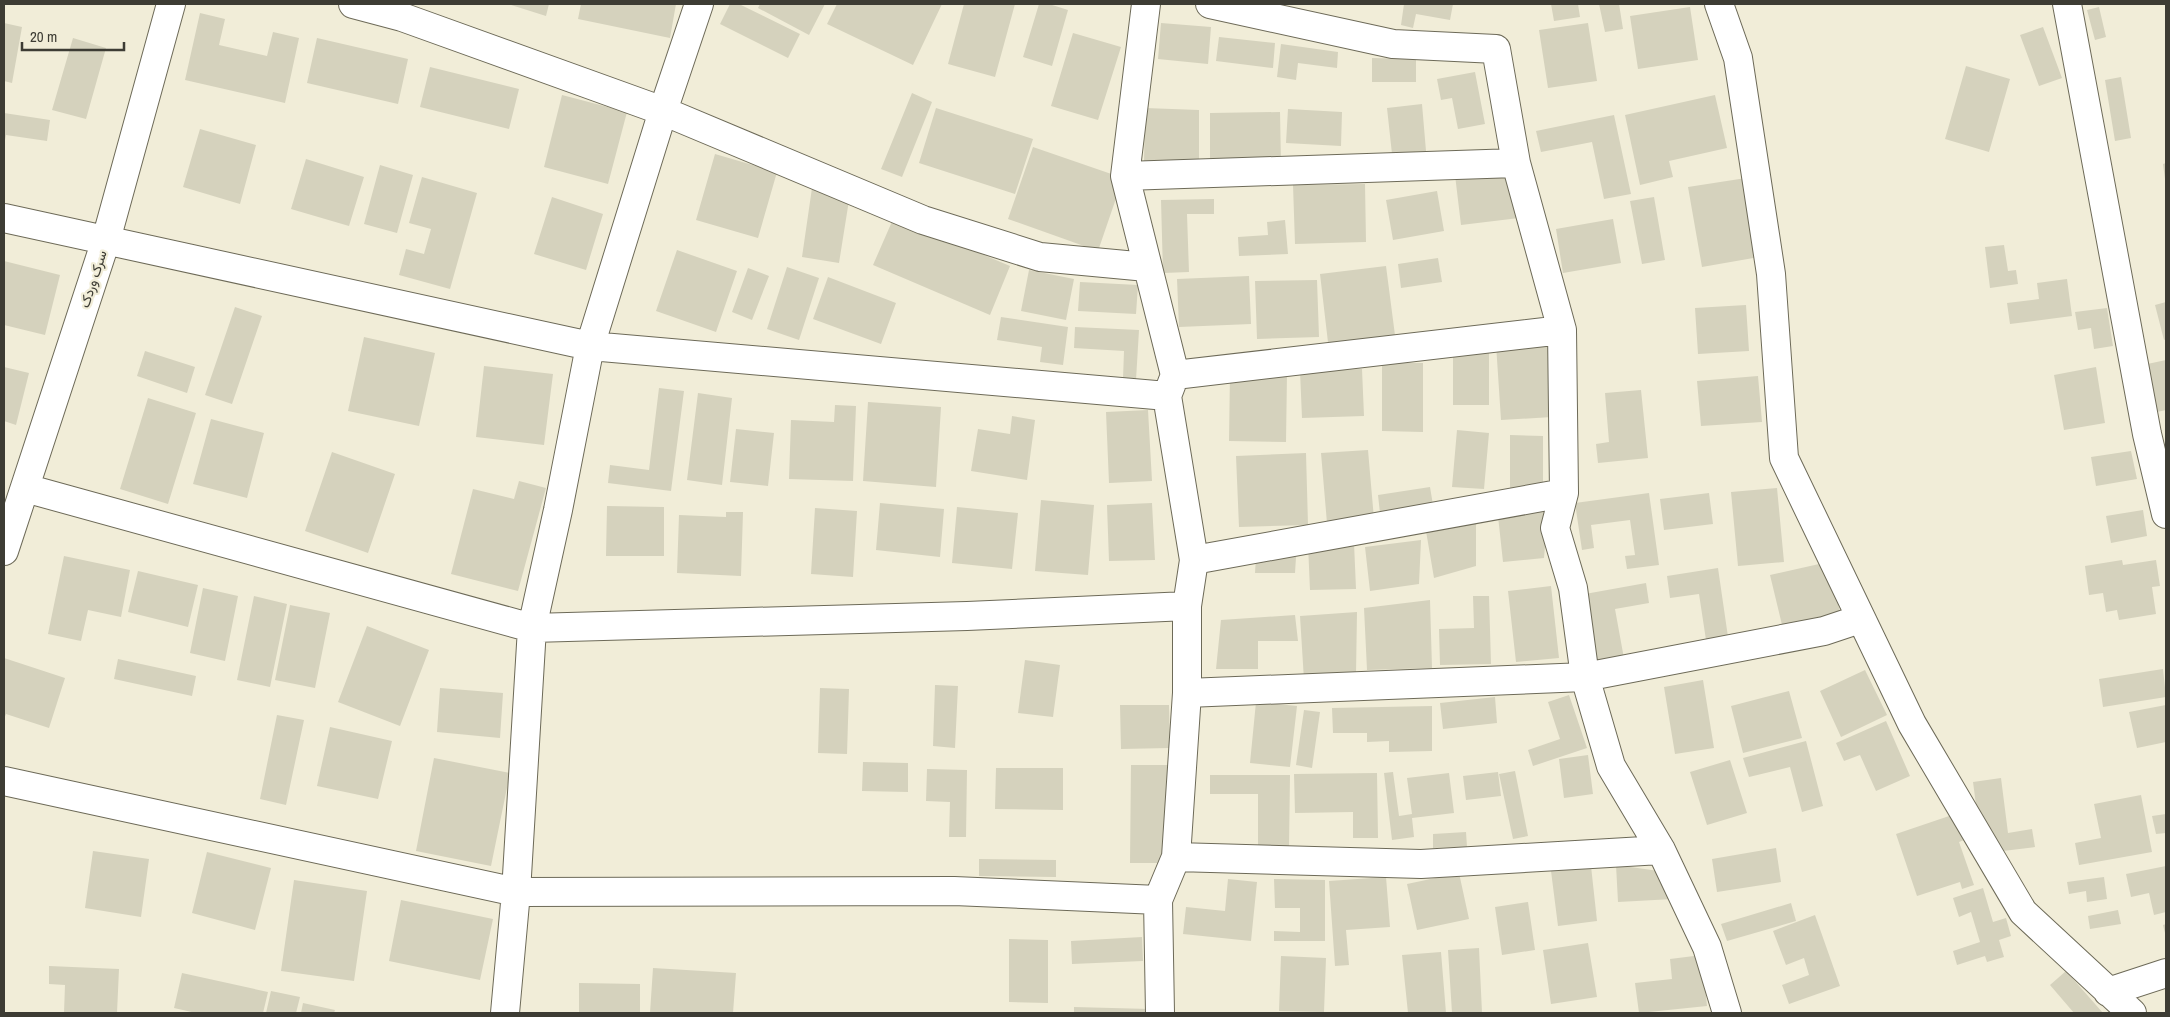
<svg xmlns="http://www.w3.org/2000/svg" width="2170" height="1017" font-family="'Archivo Narrow',Vazirmatn,sans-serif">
<rect width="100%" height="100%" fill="#f1edd8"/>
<path fill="#d5d2bd" d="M508 4H549L546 16Z
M581 4H676L670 38 578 19Z
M730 4H739L800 34 788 58 720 24Z
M760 4H825L809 35 758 8Z
M837 4H942L913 65 827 24Z
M964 4H1015L995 77 948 64Z
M1039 4H1049L1068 10 1052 66 1023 57Z
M1404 4H1453L1450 20 1416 14 1413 28 1401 25Z
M1551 4H1578L1580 17 1554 21Z
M1599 4H1619L1623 29 1605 32Z
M1690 7 1698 60 1638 69 1630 16Z
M2099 7 2106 37 2095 40 2087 10Z
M200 13 225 19 219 45 267 56 273 32 299 38 285 103 185 80Z
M4 23 22 27 12 83 4 81Z
M1161 23 1211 27 1208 64 1158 59Z
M1588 23 1597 81 1548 88 1539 30Z
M2043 27 2062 78 2039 86 2020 35Z
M1073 33 1121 47 1098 120 1051 106Z
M1219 37 1275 43 1273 68 1216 61Z
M73 38 106 48 86 119 52 110Z
M317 38 408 59 398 104 307 83Z
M1281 44 1338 52 1337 68 1298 63 1296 80 1277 77Z
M1372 58 1416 59V82H1372Z
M1966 66 2010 79 1989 152 1945 139Z
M430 67 519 89 509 129 420 107Z
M1475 72 1485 124 1458 129 1452 98 1441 100 1437 79Z
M2121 77 2131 138 2115 141 2105 80Z
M912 93 932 102 902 177 881 169Z
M562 95 627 112 608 184 544 167Z
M1715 95 1727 148 1669 161 1673 177 1640 185 1625 115Z
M1422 104 1426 151 1392 154 1387 108Z
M936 108 1033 139 1015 194 919 163Z
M1145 108 1199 110V162L1144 161Z
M1288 109 1342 112 1341 146 1286 143Z
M1280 112 1281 164 1210 165V113Z
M4 113 50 120 47 141 6 135 4 146Z
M1614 115 1631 194 1604 199 1592 142 1541 152 1536 131Z
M200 129 256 145 240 204 183 187Z
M1033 147 1123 178 1098 251 1008 219Z
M715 154 777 172 758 238 696 220Z
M306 159 364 177 349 226 291 209Z
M2166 163V178L2165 179 2163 164Z
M380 165 413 175 397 233 364 224Z
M1513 167 1519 218 1461 225 1455 175Z
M422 177 477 193 450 289 399 275 406 249 424 254 431 229 409 223Z
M1746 178 1759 257 1702 267 1688 187Z
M1365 184 1366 242 1295 244 1293 185Z
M812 188 850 194 839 263 802 257Z
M1437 191 1444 231 1393 240 1386 200Z
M552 197 603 214 586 270 534 254Z
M1654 197 1665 260 1642 264 1630 201Z
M1214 199V214H1187L1189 272 1163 273 1161 200Z
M894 217 1010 266 990 315 873 265Z
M1613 219 1621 263 1563 273 1556 229Z
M1285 220 1288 254 1239 256 1238 237 1268 235 1267 222Z
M2004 245 2008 271 2016 270 2018 284 1990 288 1985 247Z
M677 250 737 271 716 332 656 311Z
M1438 258 1442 282 1401 288 1398 264Z
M4 261 60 275 45 335 4 325Z
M1386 266 1396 343 1329 351 1320 274Z
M787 267 819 278 799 340 767 329Z
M748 268 769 276 752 320 732 312Z
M1029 270 1074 279 1066 320 1021 311Z
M1249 276 1251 324 1179 327 1177 279Z
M828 277 896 303 881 344 813 319Z
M2067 279 2072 316 2010 324 2007 303 2039 299 2037 283Z
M1317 280 1319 337 1257 339 1255 281Z
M1080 282 1138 285 1136 314 1078 311Z
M2166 302V339L2164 340 2155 305Z
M1746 305 1749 351 1698 354 1695 308Z
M235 307 262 316 232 404 205 395Z
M2107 308 2113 346 2094 349 2091 328 2078 330 2075 312Z
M1001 317 1068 327 1063 365 1040 362 1042 347 997 340Z
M1075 327 1139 330 1136 380 1123 379 1124 351 1074 348Z
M364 337 435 353 419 426 348 411Z
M1548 341 1552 417 1501 420 1496 344Z
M145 351 195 367 187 393 137 376Z
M1453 352H1489V405H1453Z
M2166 360V410L2148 414 2138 366Z
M1382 363H1423V432L1382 431Z
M484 366 553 374 544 445 476 437Z
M4 367 29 373 16 425 4 421Z
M2096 367 2105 423 2064 430 2054 375Z
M1362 369 1364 416 1302 418 1300 371Z
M1230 373 1287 374 1286 442 1229 441Z
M1758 376 1762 422 1701 426 1697 381Z
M659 388 684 391 671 491 608 483 610 465 649 470Z
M1641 390 1648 458 1598 463 1596 444 1609 442 1605 393Z
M698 393 732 398 722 485 687 480Z
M148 398 196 413 168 504 120 489Z
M868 402 941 407 936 487 863 481Z
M835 405 856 406 853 481 789 479 791 420 834 422Z
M1148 410 1152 481 1109 483 1106 412Z
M1012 416 1035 420 1027 480 971 471 978 429 1010 434Z
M211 419 264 433 247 498 193 484Z
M736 429 774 433 768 486 730 482Z
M1457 430 1489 433 1484 489 1452 487Z
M1510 435 1543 436V489H1510Z
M1368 450 1374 519 1327 523 1321 453Z
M2131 451 2137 479 2096 486 2091 457Z
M332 452 395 474 368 553 305 531Z
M1306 453 1308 525 1239 527 1236 456Z
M519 481 546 488 518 591 451 574 473 489 514 499Z
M1430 487 1433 505 1380 513 1378 495Z
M1777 488 1784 562 1738 566 1731 492Z
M1649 493 1659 565 1627 569 1625 556 1635 555 1630 520 1591 525 1594 548 1582 550 1575 503Z
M1709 493 1713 524 1664 530 1660 499Z
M1041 500 1094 505 1088 575 1035 571Z
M880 503 944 509 940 557 876 550Z
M1152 503 1155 560 1109 561 1107 505Z
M607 506 664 507V556H606Z
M957 507 1018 513 1012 569 952 563Z
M815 508 857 511 853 577 811 574Z
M2143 510 2147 536 2111 543 2106 516Z
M1548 511 1544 558 1503 562 1498 516Z
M726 512H743L741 576 677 573 679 515 726 517Z
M1476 523V566L1434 578 1426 531Z
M1421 540 1419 584 1370 591 1365 547Z
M1354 543 1356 589 1310 590 1308 544Z
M64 556 130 570 121 617 88 610 81 641 48 634Z
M1256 557H1296L1295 573H1255Z
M2122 560 2123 565 2156 560 2160 586 2152 587 2156 614 2119 620 2117 610 2106 612 2103 593 2089 595 2085 566Z
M1828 562 1841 616 1783 629 1770 575Z
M1718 568 1728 637 1706 640 1699 594 1670 598 1667 576Z
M138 571 198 585 188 627 128 612Z
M1646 583 1649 603 1615 609 1625 664 1599 669 1585 594Z
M1551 586 1559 658 1516 662 1508 591Z
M203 588 238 596 225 661 190 653Z
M254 596 287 604 270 687 237 680Z
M1473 596H1489L1491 664 1440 665 1439 629 1474 628Z
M1430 600 1432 668 1367 670 1364 608Z
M290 605 330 613 315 688 275 680Z
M1357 612 1356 674 1304 680 1300 616Z
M1295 615 1298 641H1258V669H1216L1221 620Z
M367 626 429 650 400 726 338 702Z
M4 658 65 678 49 728 6 714 4 719Z
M118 659 196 676 192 696 114 679Z
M1025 660 1060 665 1053 717 1018 713Z
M2163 669 2166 697 2103 707 2099 679Z
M1865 670 1887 715 1841 737 1820 691Z
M1703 680 1714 748 1675 754 1664 687Z
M935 685 958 686 955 748 933 746Z
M440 688 503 693 500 738 437 732Z
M820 688 849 689 847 754 818 753Z
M1789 691 1802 738 1743 753 1731 706Z
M1569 695 1587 748 1533 766 1528 750 1560 739 1548 702Z
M1495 697 1497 723 1443 729 1440 703Z
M1256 702 1297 706 1290 767 1250 763Z
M1120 705H1169L1170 748 1121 749Z
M2166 705V742L2137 748 2129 712Z
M1432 706V751L1389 752V741L1367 742V733H1333L1332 708Z
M1304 710 1320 712 1312 768 1296 765Z
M277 715 304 720 286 805 260 799Z
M1886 721 1910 776 1876 791 1860 755 1844 761 1836 743Z
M330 727 392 741 378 799 317 786Z
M1806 741 1823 806 1802 812 1790 767 1749 777 1743 758Z
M1588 755 1593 794 1564 798 1559 759Z
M434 758 510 773 491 866 416 851Z
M1730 760 1747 813 1707 825 1690 772Z
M863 762 908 763V792L862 791Z
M1131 765H1168L1167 863H1130Z
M996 768H1063V810L995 809Z
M927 769 967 770 966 837H949L950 802 926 801Z
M1515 771 1528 836 1513 839 1499 774Z
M1393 772 1399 816 1412 814 1407 778 1449 773 1454 813 1412 818 1414 837 1392 840 1384 773Z
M1498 772 1501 796 1466 800 1463 776Z
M1377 773 1378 838H1353V812L1295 813 1294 774Z
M1210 775H1290L1289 847 1258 846V794H1210Z
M2001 778 2008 833 2032 829 2035 847 2003 851 1978 820 1973 782Z
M2141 795 2152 852 2079 865 2075 843 2101 838 2094 804Z
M1958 813 1967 839 1959 842 1974 885 1962 889 1960 882 1917 896 1896 834Z
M2166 814V833L2156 834 2152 816Z
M1466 832 1467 847 1433 848V834Z
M1776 848 1781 882 1717 892 1712 859Z
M93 851 149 859 141 917 85 908Z
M207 852 271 868 255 930 192 913Z
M979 859 1056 860V877L979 876Z
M1616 865 1666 872 1673 899 1618 902Z
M1591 866 1597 921 1558 926 1551 871Z
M2166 866V912L2154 915 2149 893 2131 897 2126 874Z
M1459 873 1469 919 1417 930 1407 884Z
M1386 877 1390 927 1346 930 1349 965 1335 966 1329 881Z
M2104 877 2107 899 2087 902 2086 891 2069 894 2067 882Z
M1228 879 1257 882 1251 941 1183 934 1186 907 1225 911Z
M1274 879 1325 880V941H1274V931L1300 932V908H1275Z
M294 880 367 891 354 981 281 971Z
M1983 888 1993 922 2006 918 2011 936 1999 940 2004 957 1987 962 1985 956 1957 965 1953 951 1980 942 1971 912 1959 917 1953 898Z
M401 900 493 919 480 980 389 961Z
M1528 902 1535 950 1502 955 1495 907Z
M1791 903 1796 921 1727 941 1721 924Z
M2118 910 2121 924 2090 929 2088 916Z
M1815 915 1840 986 1789 1004 1782 985 1809 975 1804 958 1786 965 1773 931Z
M2166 924V937L2163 925Z
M1142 937 1143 961 1072 964 1071 941Z
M1009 939 1048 940V1003L1009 1002Z
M1588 943 1597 997 1551 1004 1543 950Z
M1479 948 1482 1013H1452L1448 950Z
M1441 952 1446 1013H1408L1402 955Z
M1702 955 1707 1006 1639 1013 1635 983 1672 979 1670 959Z
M1281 956 1326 958 1324 1012 1279 1011Z
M49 966 119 969 117 1013H64L65 985 49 984Z
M653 968 736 973 733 1013H650Z
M2066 971 2103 1013H2074L2050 985Z
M182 973 268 992 263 1013H196L174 1008Z
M579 983 640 984V1013H579Z
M271 991 300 997 296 1013H266Z
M303 1003 335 1010 334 1013H301Z
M1074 1007 1150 1009V1013H1074Z"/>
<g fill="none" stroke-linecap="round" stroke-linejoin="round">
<defs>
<path id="minor" d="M353 4 402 17 663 111 923 220 1040 257 1147 267
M1146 4 1125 176 1175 375 1167 396 1194 560 1187 606V693L1176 857 1158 900 1160 1013
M1210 4 1393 44 1496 49 1516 163 1562 330 1564 493 1555 528 1573 588 1585 677 1611 766 1661 850 1707 947 1727 1013
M1719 4 1738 58 1771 274 1784 458 1912 724 2023 912 2132 1013
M2067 4 2147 434 2166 514
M1125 176 1516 163
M4 218 590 346 1167 396
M1175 375 1562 330
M25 488 532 628 967 616 1187 606
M4 551 106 240 171 4
M1194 560 1564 493
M1187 693 1585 677 1824 631 1860 619
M4 781 516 892 954 891 1158 900
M1176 857 1421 864 1661 850
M2108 992 2166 973
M505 1013 516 892 532 628 558 510 590 346 663 111 699 4"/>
</defs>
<use href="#minor" stroke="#6d6a58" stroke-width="30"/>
<use href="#minor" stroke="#fff" stroke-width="28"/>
</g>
<g text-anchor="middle" stroke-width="4.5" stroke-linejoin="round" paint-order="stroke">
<g font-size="14" fill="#3d3c34" stroke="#f1edd8">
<text transform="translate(93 279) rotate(-72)" y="5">سرک وردک</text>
</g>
</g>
<rect width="2170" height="1017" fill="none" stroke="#3d3c34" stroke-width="10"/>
<path d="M22 42v8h102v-8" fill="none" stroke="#3d3c34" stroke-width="2.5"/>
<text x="30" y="42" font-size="15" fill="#3d3c34" stroke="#f1edd8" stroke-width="4" paint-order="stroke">20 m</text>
</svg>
